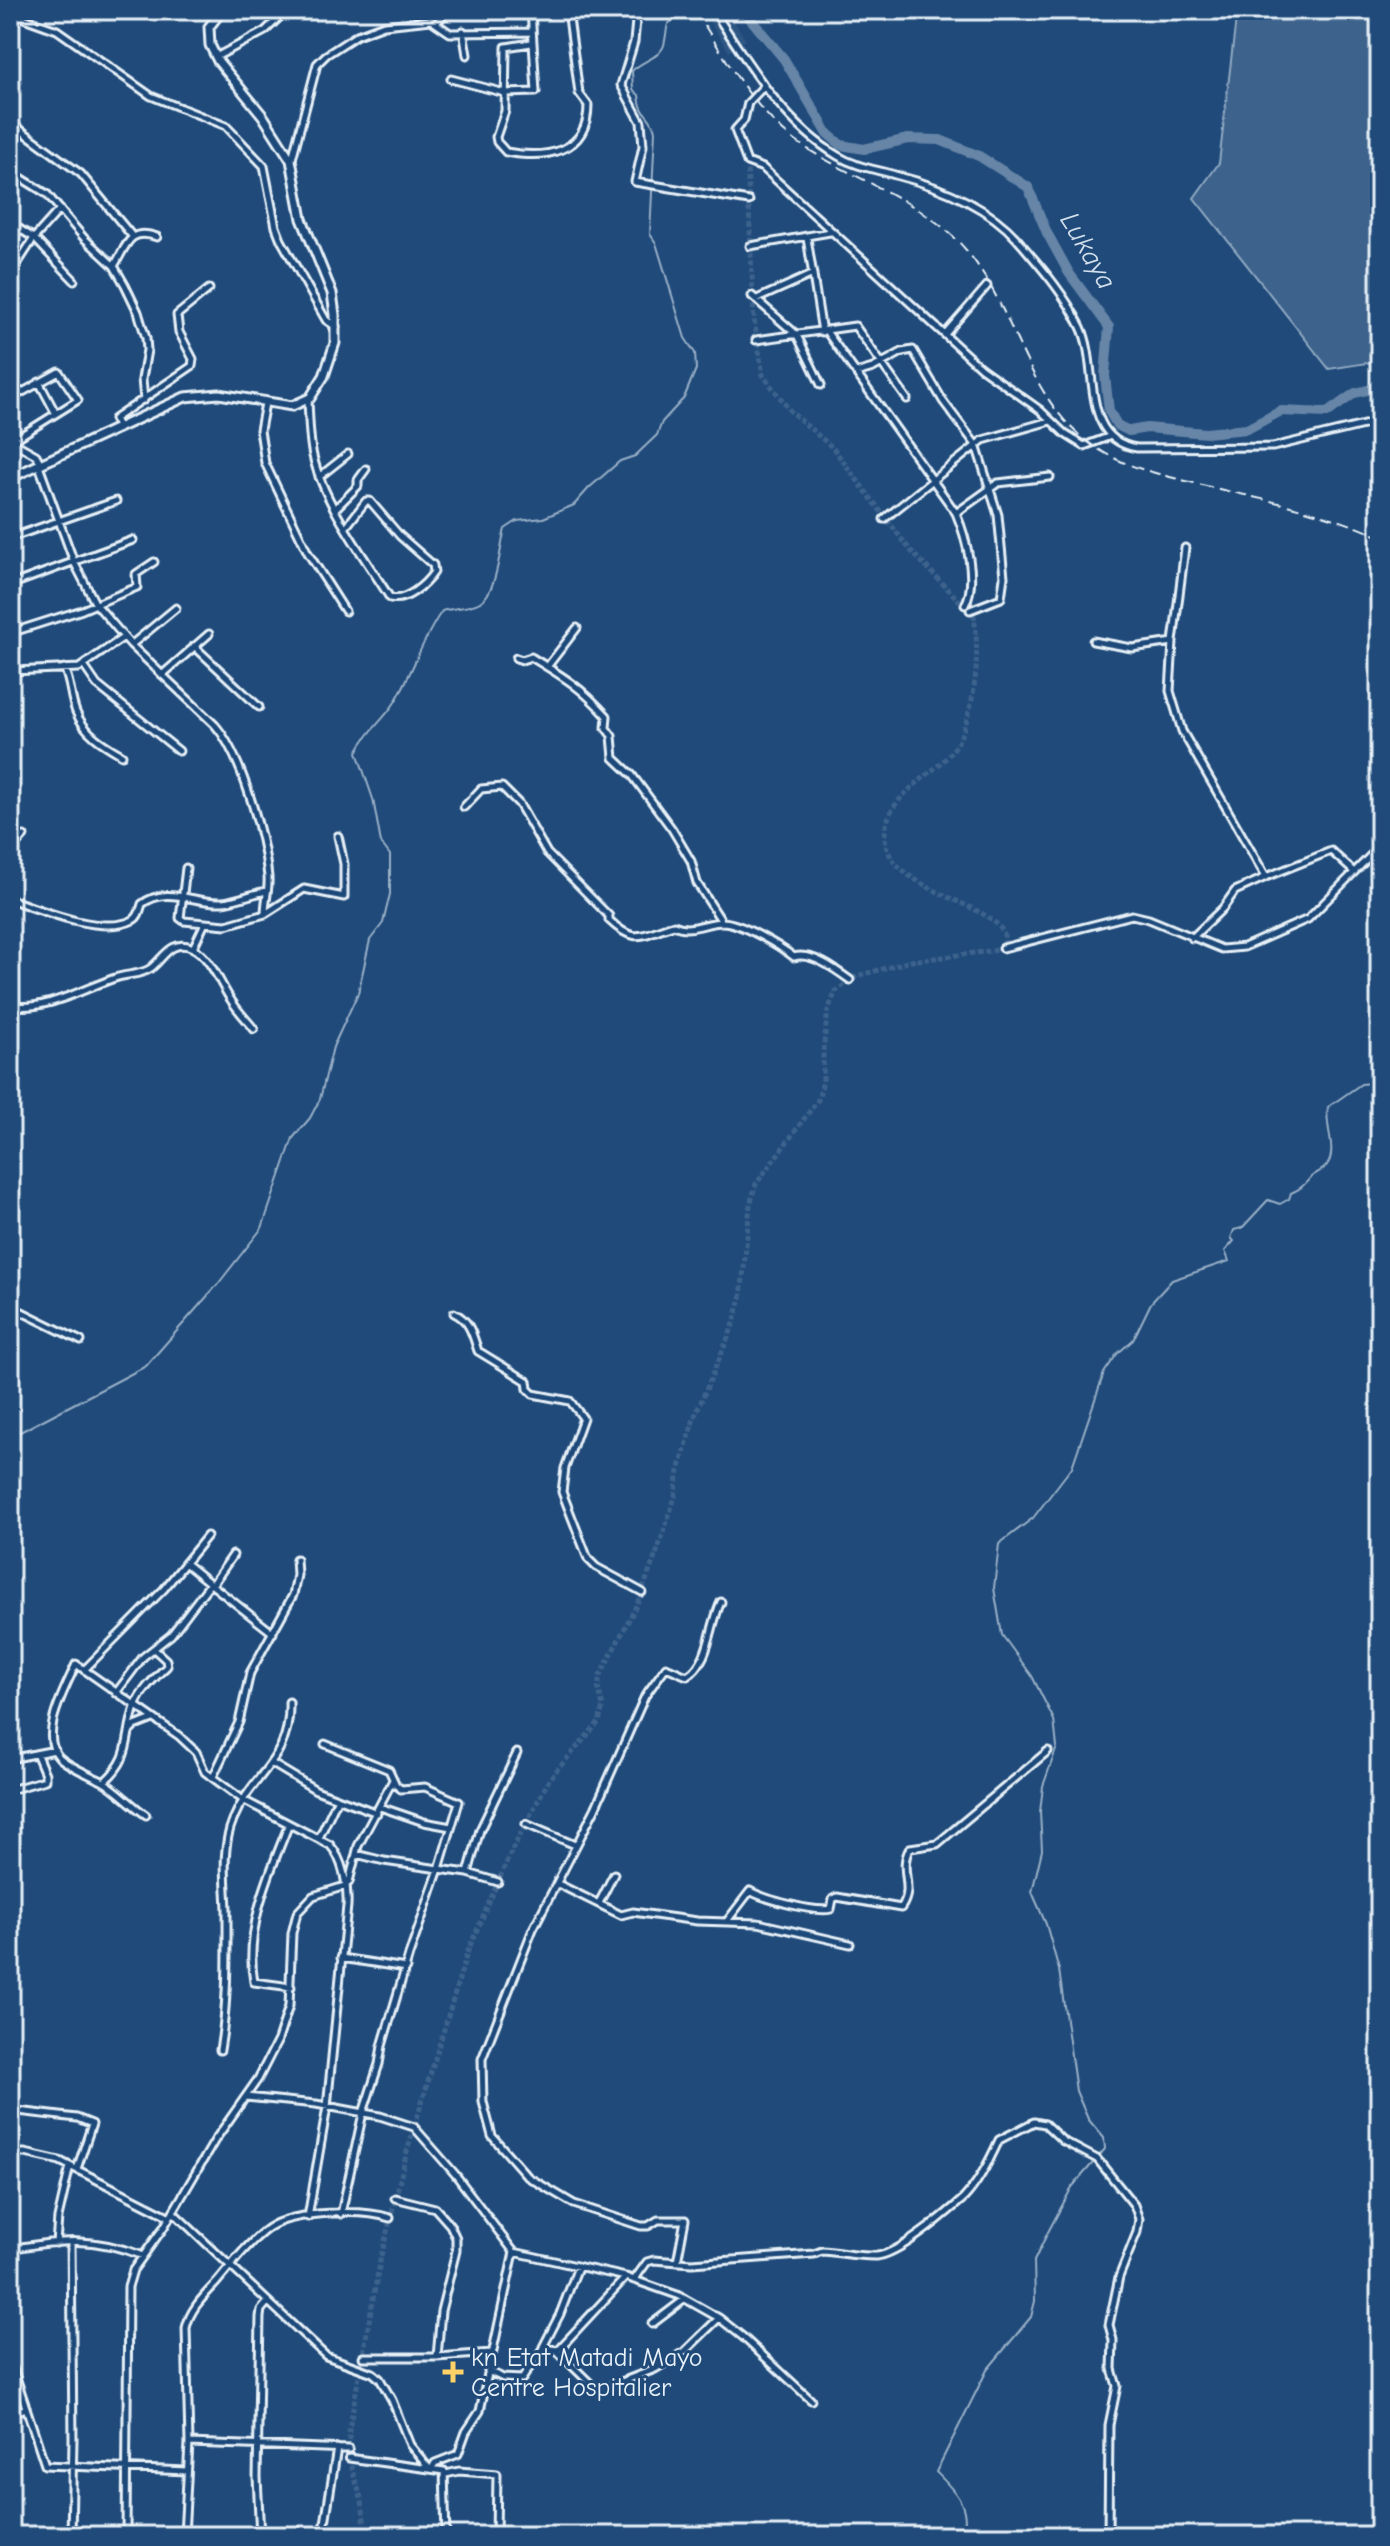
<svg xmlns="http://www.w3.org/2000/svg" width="1390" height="2546" font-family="'Comic Neue',sans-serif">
<rect width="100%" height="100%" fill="#1f4a7a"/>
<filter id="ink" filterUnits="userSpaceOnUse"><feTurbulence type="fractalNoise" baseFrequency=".0125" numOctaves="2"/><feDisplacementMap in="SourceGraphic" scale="16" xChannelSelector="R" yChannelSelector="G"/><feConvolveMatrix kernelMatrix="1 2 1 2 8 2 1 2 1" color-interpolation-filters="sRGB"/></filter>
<g filter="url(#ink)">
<path fill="#2e5683" d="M702 10H727L746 40 729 52Z"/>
<path fill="#3c628c" stroke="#92aac2" stroke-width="2" d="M1237 10H1380V361L1329 369 1194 198 1219 163Z"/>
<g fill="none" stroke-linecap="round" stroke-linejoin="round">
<path stroke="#9ab0c7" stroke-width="2" d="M10 1441 20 1432 146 1366 218 1284 262 1228 293 1138 310 1118 320 1099 333 1047 358 993 370 940 383 923 390 894V855L381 843 373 799 357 752C369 729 384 720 395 702 413 672 422 639 442 611 454 608 470 608 480 602 497 593 500 547 505 529L517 521 543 518 574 505 589 488 620 461 635 456 657 435 662 422 684 398 696 369 695 353 685 338 656 243 650 234 655 131C651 113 641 118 639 95L633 90 632 71C641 61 660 58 664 45 666 38 666 31 668 24L688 10
M962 2536C972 2507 955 2491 936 2472L987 2370 1031 2317 1035 2301 1034 2261 1048 2232 1072 2187 1105 2149 1104 2138 1088 2119 1076 2091 1059 1970 1046 1924 1032 1892 1042 1850 1040 1812 1043 1786 1057 1747 1054 1720 1032 1676 1002 1635 994 1588 999 1544 1033 1518 1072 1467 1104 1373 1117 1354 1133 1340 1151 1303 1172 1280 1229 1261 1225 1251 1234 1241 1231 1238 1234 1230 1242 1228 1268 1200 1280 1204 1289 1199 1291 1193C1301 1189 1304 1185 1311 1177 1316 1173 1324 1170 1327 1165 1338 1151 1324 1125 1328 1107L1361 1084 1380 1082"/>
<path stroke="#6685a7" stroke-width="10" d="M743 10 784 59 828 134 841 145 864 149 908 139 940 140 979 156 1028 187 1047 233 1069 273 1109 327 1105 375 1109 411 1117 425 1129 431 1147 428 1206 433 1247 429 1281 411 1327 413 1355 393 1380 387"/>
<path stroke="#3d638d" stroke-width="5" stroke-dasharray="5 2.5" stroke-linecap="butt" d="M366 2536 362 2501 350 2463 349 2430 380 2261 406 2155 467 1953 512 1850 550 1778 599 1722 603 1707 598 1687 600 1676 637 1604 657 1552 675 1497 679 1471 694 1418 733 1326 741 1298 750 1205 756 1184 818 1100 823 1081V1051L828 1010 836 991 857 976 911 961 999 950 1003 948C1022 904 885 897 885 836 885 791 940 776 958 742 976 705 980 656 974 616L910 550 833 448 791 412 763 375 754 320 747 162"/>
<defs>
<path id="street" d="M637 10 634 42 621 85 641 122 643 146 635 182 749 201
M713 10C748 62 782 123 838 156 856 167 875 169 895 175 938 186 986 204 1017 239 1040 266 1065 294 1081 327 1100 367 1079 439 1137 448L1273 447 1380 421
M10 13 57 30 151 96 226 126 264 166 276 227 281 240 326 320 336 327
M437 22 448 10
M463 31 467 55
M531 43 506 47 505 111 496 137 497 142 506 152C545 159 588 154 588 105L579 93 568 10
M216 57 265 31 287 10
M451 79 505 93 536 92 531 10
M764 86 748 103 744 120 735 130 747 162 763 168 981 368 1040 410 1065 434 1084 446 1111 436
M10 122 81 174 132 236
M292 159 317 64 326 55 357 35 384 25 431 20 450 33 531 32
M10 171 47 194 84 238 114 266 125 285 138 312 146 338 147 350 142 379 144 400
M10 223 34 238 60 209
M807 238 822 332
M750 246 830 232
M114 266C127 245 129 227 157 237
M10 275 34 238 74 280
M752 296 797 335 821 385
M757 299 813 274
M826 331 956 513C966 537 978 581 965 605
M946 333 987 286
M756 340 855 326 907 399
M856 373 873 368 902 352 913 350 943 401 976 445 998 515 1004 577 1001 598 970 610
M39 382 55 412
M10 399 59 372 78 400 12 441
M308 400C309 418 309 438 313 456 324 504 364 556 390 598 406 602 425 585 434 572L433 565 400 536 370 501H366L346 527
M265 403 260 430 265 463 308 553 345 611
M119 428 114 419 192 366 193 359 179 332 177 315 209 289
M11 441 36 455 41 464
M39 466 74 562 95 603 131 645 215 725C242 756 264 836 268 877 269 889 265 901 265 914
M319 477 348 454
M336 508 358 486V480L366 469
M956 513 998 483 1050 477
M884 519 983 440 1050 421
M10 538 116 501
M10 585 133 540
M10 633 82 610 137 587 136 574 154 562
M1093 641 1132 648 1173 642 1170 691 1182 731 1266 877 1331 851 1353 871
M1173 642 1185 548
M131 645 176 608
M194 646 259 707
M516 658 522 660 531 657C564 677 581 687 607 716L606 728 612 736 614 758 632 775 672 829 691 861 697 883 722 922
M84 666 97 685 179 751
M547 667 577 628
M64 668C71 682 70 697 76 712 85 734 103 744 122 755
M12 671 79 668 124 637
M162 675 209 634
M464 807 481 789 502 787 519 804 547 853 609 916V920C637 947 643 933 674 925 690 933 706 922 722 922 740 922 780 946 794 957 812 952 835 969 850 980
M10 851 24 836
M186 868 180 918 184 921 226 925 265 914 304 889 344 897V864L338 836
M10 899C40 910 103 936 133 920 139 917 140 910 142 904 167 885 195 904 223 902 235 901 254 893 267 891
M1192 938 1223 908 1235 891 1266 877
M193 948 205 923
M1003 948 1132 915 1149 919 1222 949 1244 947 1308 919 1380 846
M10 1005C42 1013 85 988 115 978 126 974 142 975 151 968 163 959 171 939 191 947 210 955 220 984 231 1000 237 1010 246 1019 254 1029
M10 1306 81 1341
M454 1313C470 1320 473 1336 478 1351L527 1381 528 1389 533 1394 570 1401 583 1418 565 1468 562 1492 588 1559 596 1567 642 1592
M185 1563 212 1585 233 1555
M84 1670 164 1589 207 1536
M116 1693 143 1657 171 1635 209 1585H212L273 1633
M129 1732 135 1726 153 1719
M325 1744 389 1770 396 1785 401 1789 425 1787 459 1802 439 1869 384 1861 356 1854
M10 1759 55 1750
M271 1763 316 1790 377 1813
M213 1777 239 1722 250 1673 293 1595 297 1575 296 1559
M104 1782C133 1756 124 1740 135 1707 140 1691 155 1678 167 1666L166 1660 155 1650
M10 1790 45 1780V1774L37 1755
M380 1807 424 1822 451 1827
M146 1815C131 1805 117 1789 102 1781 90 1775 68 1766 59 1757 38 1735 66 1687 76 1664L179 1736 196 1752 205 1772 243 1800 330 1845C343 1859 348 1887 347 1906L327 2107 308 2217
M289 1824C270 1872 244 1929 254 1982L291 1987
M526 1824 575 1845
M319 1838 337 1800
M468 1873 480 1830 517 1753
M558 1884 621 1915 633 1912 697 1921 758 1923 850 1944
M599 1903 614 1874
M727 1921 750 1891C764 1899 815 1913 831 1909L833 1899 837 1897 901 1908C916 1886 897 1870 910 1848L937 1844 1048 1751
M341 1958 406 1968
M220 2050C228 2004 227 1958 227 1910 226 1880 221 1849 233 1820 253 1771 291 1762 289 1702
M246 2097 316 2104 380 2116 414 2127 455 2174 514 2252 626 2277 680 2296 719 2318 743 2337 811 2400
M18 2111 77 2118 92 2124 77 2169
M10 2153H25L60 2161 170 2217
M395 2198 435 2208 450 2225 456 2238V2251L441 2311 437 2357
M173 2212 326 2356 373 2373 380 2379 392 2400 410 2445 428 2467
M341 2214 363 2113 379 2064 382 2046 409 1955 439 1869 468 1873 498 1882
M71 2242 73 2439 71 2536
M56 2243 58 2218 70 2166
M10 2249C61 2240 93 2236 143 2256
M677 2262 685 2220H658L648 2226H641L574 2204 528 2177 492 2136 483 2102 482 2059 533 1929 595 1809 645 1696 666 1667 687 1676C710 1663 710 1624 721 1602
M634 2280 647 2262 654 2260 692 2263 814 2254 822 2251C839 2252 860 2257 877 2256 899 2254 947 2213 964 2198 979 2182 990 2160 999 2140L1034 2122 1045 2124 1063 2141 1097 2159 1134 2205 1139 2219 1137 2232 1119 2277 1109 2325 1113 2340 1112 2369 1117 2386 1109 2425 1108 2536
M652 2324 685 2299
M543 2347 560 2314 578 2267
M557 2351 598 2391 655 2369 684 2352 719 2318
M363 2357H437L492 2353
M10 2359 45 2465 187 2471
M488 2371 503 2378 522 2379 543 2348 558 2350 625 2278
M10 2414 26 2408
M189 2443 349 2449
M349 2458 444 2471 446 2536
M432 2468 435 2463 458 2454 466 2432 480 2411 514 2252
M446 2474 459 2471 497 2474 496 2536
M126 2536 128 2287 133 2270 164 2227 215 2140 258 2079 278 2040 289 2006 292 1933 297 1913 313 1896 345 1886 349 1882 358 1846 393 1780
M184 2536 189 2443 186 2328C190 2309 204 2296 217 2282 232 2264 249 2242 268 2228 293 2211 362 2209 390 2218
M260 2536 257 2477 260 2317 261 2310 267 2303
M323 2536 337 2448"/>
<path id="secondary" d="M10 478 185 397 219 394 292 406 310 398 324 376 335 343V315L332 293 302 219 291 160 263 116 218 61 210 45 209 27 222 10"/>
</defs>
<use href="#street" stroke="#e8f1f8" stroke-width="11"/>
<use href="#secondary" stroke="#e8f1f8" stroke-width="13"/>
<use href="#street" stroke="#1f4a7a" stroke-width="5"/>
<use href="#secondary" stroke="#1f4a7a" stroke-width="7"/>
<path stroke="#e8f1f8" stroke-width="2" stroke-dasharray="12 6" stroke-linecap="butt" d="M695 10C725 57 755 115 803 146 856 181 925 201 966 250 1019 313 1026 408 1103 452 1131 469 1163 475 1194 483 1257 499 1321 509 1380 537"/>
</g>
</g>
<path fill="#ffd166" stroke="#1f4a7a" stroke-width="3" d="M449 2360h8v8h8v8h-8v8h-8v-8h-8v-8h8z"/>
<g text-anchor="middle" stroke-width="6" stroke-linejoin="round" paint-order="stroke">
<g font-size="26" fill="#e8f1f8" stroke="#1f4a7a" text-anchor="start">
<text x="471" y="2366">kn Etat Matadi Mayo<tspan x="471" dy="30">Centre Hospitalier</tspan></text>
</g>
<g font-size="28" font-style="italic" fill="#d4e1ec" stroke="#1f4a7a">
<text transform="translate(1089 250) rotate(60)" y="10">Lukaya</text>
</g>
</g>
<rect width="1390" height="2546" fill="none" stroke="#1f4a7a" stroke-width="40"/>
<rect x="20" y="20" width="1350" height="2506" fill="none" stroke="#e8f1f8" stroke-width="3" filter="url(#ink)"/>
</svg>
